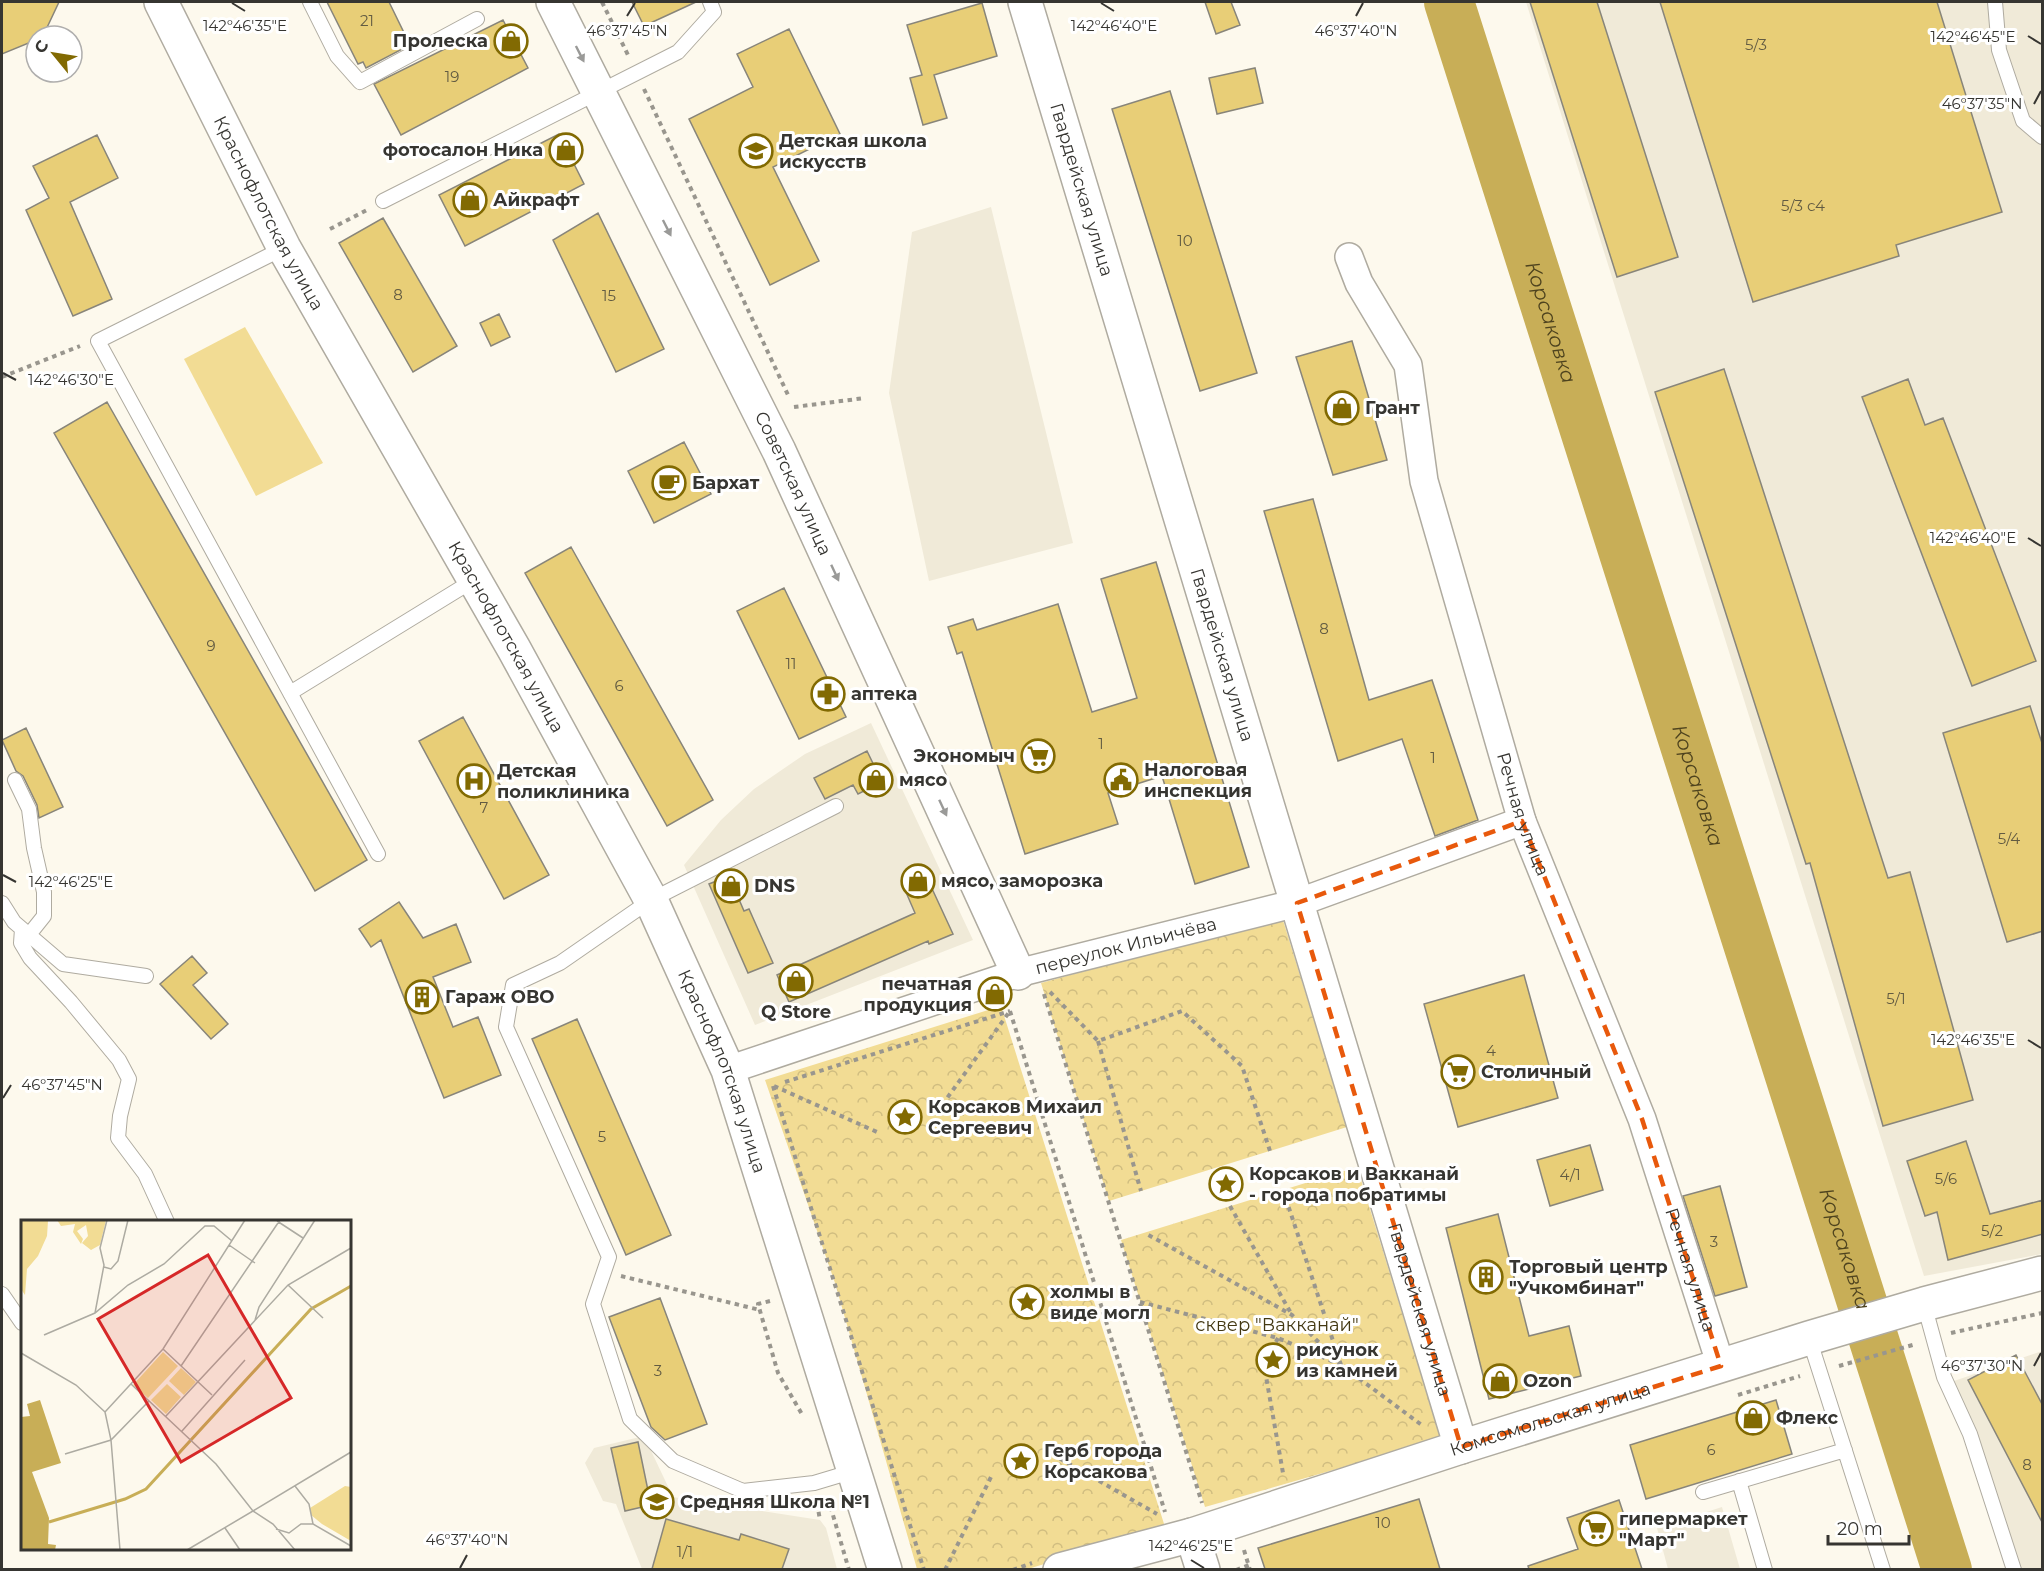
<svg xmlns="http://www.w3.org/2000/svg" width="2044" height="1571" font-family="Montserrat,sans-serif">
<defs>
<pattern id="park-crowns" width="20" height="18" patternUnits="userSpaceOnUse" patternTransform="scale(1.5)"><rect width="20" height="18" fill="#f2dc94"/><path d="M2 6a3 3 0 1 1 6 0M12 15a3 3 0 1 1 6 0" fill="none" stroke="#d0bd80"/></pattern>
</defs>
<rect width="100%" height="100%" fill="#fdf9ed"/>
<path fill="#f0ead8" d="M1526 2H2042V1254L1924 1276Z
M991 207 1073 543 929 581 889 393 912 232Z
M871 723 973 940 755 1025 684 865 721 820 754 789 805 754Z
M2042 1351V1569H2007L1954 1381Z
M644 1436 673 1497 820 1520 826 1528 837 1569H642L616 1504 603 1501 585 1463 594 1448Z
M1722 1507 1740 1569H1668L1657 1528Z"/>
<path fill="url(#park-crowns)" d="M1282 917 1347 1127 1109 1201 1041 983Z
M1001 1006 1165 1527 1028 1569H917L835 1283 765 1080Z
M1357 1167 1441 1439 1205 1507 1121 1240Z"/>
<path fill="#f2dc94" d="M245 327 323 463 256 496 184 359Z"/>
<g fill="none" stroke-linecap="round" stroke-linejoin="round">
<path stroke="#c8ae57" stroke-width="50" id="s1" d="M1449 2 1947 1570"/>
</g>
<path fill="#e8ce77" stroke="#88857a" stroke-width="1.5" d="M2 2H59L43 36H36V40L2 54Z
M327 2H389L410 45 366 68 363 62 358 64Z
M632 2H696L644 26Z
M1205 2H1231L1240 25 1216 34Z
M1530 2H1597L1678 257 1617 277Z
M1660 2H1937L2002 212 1896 245 1899 256 1753 302Z
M982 3 997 56 934 75 947 118 923 125 910 78 922 75 907 25Z
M503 20 528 68 401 135 374 84Z
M789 29 840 134 773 167 819 261 770 285 689 119 753 87 737 54Z
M1255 68 1263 103 1217 114 1209 78Z
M1170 91 1257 373 1200 391 1112 109Z
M559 134 584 184 465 246 439 195Z
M97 135 118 178 70 202 112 299 73 316 26 210 49 198 33 166Z
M598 213 664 349 616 372 553 240Z
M383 218 457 346 413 372 339 243Z
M499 314 510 337 491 346 480 323Z
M1352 341 1387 460 1333 475 1296 357Z
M1724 369 1888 878 1910 872 1973 1100 1883 1126 1810 863 1806 864 1655 392Z
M1908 379 1925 425 1943 418 2036 661 1972 686 1862 397Z
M107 402 367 860 315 891 54 433Z
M684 442 711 494 654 523 628 471Z
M1313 499 1369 700 1432 680 1478 820 1435 836 1402 739 1338 761 1264 511Z
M571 547 713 800 667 826 525 573Z
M1156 562 1249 867 1195 884 1162 776 1108 793 1118 824 1025 854 962 652 957 654 948 627 973 619 977 630 1058 604 1092 712 1137 698 1101 579Z
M784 588 846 717 799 739 737 611Z
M2030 706 2043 746V931L2007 942 1943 733Z
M463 717 549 875 504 899 419 741Z
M26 728 63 807 39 818 37 805 23 776 16 771 2 740Z
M867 751 882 782 858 794 853 785 825 799 814 778Z
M729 876 744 911 749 909 773 963 748 973 709 884Z
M928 880 953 934 929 944 928 941 789 1002 777 975 915 913 905 890Z
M399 902 423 938 456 924 471 962 433 977 453 1027 478 1017 501 1075 444 1098 381 940 371 947 359 929Z
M192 956 207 973 193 985 228 1024 211 1039 160 984Z
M1524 975 1558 1098 1458 1127 1424 1004Z
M577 1019 671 1235 626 1255 532 1039Z
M1966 1141 1990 1214 2043 1200V1234L1948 1260 1937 1212 1925 1216 1907 1161Z
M1590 1145 1603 1190 1550 1206 1537 1160Z
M1720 1186 1747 1287 1715 1296 1683 1196Z
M1498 1214 1529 1336 1569 1326 1581 1376 1489 1399 1446 1228Z
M660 1298 707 1424 665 1440 651 1427 609 1317Z
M2016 1355 2043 1406V1524L1968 1380Z
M1776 1400 1792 1454 1646 1499 1630 1445Z
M638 1442 651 1505 625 1511 611 1448Z
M1419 1499 1440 1569H1265L1258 1548Z
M1619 1500 1642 1569H1529L1528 1566 1578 1549 1567 1518Z
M666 1519 739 1540 741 1534 789 1549 782 1569H652Z"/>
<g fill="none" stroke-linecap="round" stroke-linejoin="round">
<defs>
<path id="lane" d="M310 2 337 56 360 82 477 19
M1995 2 1999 50 2023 121 2042 137
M383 201 678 52 714 12 710 2
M284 248 98 341 378 854
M290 693 474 580
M15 780 29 809 34 848 44 892V916L28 936
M836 806 651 900 560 963 513 985 506 1027 609 1257 593 1304 630 1419 673 1461 743 1491 814 1483 854 1471
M2 903 14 922 63 964 146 976
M22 929 21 943 30 958 71 1002 119 1060 129 1079 120 1116 118 1138 145 1174 167 1222
M2 1294 22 1323
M1924 1304 1944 1377 1970 1434 2014 1570
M1809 1338 1883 1570
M1739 1481 1765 1570
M1703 1492 1845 1450"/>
<g id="street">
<path id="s2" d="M1349 257 1359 283 1408 365 1424 481 1522 821 1642 1119 1721 1366"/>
<path id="s3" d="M728 1070 1018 973 1297 903 1522 821"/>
</g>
<g id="secondary">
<path id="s4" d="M161 2 284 248 514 649 651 900 728 1070 885 1570"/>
<path id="s5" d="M553 2 779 451 1018 973"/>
<path id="s6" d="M1025 2 1461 1447"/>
<path d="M1192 1535 1203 1570"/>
<path id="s7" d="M1060 1570 1192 1535 1461 1447 1809 1338 1924 1304 2042 1273"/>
</g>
</defs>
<use href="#lane" stroke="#afaba0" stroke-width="16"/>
<use href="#street" stroke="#afaba0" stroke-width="30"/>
<use href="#secondary" stroke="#afaba0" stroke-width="36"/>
<path stroke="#99968e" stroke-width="4" stroke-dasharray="4.5 4.5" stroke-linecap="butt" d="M602 2 628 55
M644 89 789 397
M330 229 367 210
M2 377 80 346
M794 407 865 398
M1050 992 1098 1041 1182 1011 1242 1066 1270 1151
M1044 994 1202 1503
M1010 1011 1165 1512
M1098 1041 1141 1191
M785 1082 1010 1011
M773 1086 924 1570
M774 1086 877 1132
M937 1112 1010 1011
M1283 1190 1341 1365 1423 1426
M1230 1206 1292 1315
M621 1276 760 1310
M770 1301 758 1304 778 1373 803 1416
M1140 1302 1278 1338 1341 1365 1292 1315 1145 1233
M1951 1333 2042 1313
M1278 1338 1264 1365 1283 1473
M1839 1366 1916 1344
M1738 1395 1800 1376
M1052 1454 1157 1514
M828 1498 849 1570
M817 1503 820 1520
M1244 1550 1250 1570
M945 1570 992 1475
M1013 1570 1032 1563
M1236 1570 1249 1565"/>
<use href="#lane" stroke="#fff" stroke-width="14"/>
<use href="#street" stroke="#fff" stroke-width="27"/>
<use href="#secondary" stroke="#fff" stroke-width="33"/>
</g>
<defs><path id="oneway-solid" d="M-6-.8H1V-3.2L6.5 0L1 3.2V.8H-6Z" transform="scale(1.5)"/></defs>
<g fill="#9a9a98">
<use href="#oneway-solid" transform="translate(580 54) rotate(63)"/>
<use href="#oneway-solid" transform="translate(667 228) rotate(63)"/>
<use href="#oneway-solid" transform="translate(835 573) rotate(65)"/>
<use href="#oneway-solid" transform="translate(943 808) rotate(65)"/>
</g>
<path fill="none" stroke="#e8590c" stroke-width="4.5" stroke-dasharray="12 8" stroke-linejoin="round" d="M1522 821 1642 1119 1721 1366 1461 1447 1297 903Z"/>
<path fill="none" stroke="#363531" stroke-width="2" d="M232 3 245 11M1101 3 1114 11M627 16 635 3M1356 16 1363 3M2028 36 2041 44M2034 104 2041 91M3 373 16 380M2028 538 2041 546M3 875 16 882M2028 1040 2041 1048M3 1098 11 1085M2034 1366 2041 1353M1191 1560 1204 1568M460 1568 467 1555"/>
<defs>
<symbol id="shop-ring" viewBox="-11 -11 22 22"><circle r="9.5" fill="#fff" stroke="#826a02" stroke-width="1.5"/><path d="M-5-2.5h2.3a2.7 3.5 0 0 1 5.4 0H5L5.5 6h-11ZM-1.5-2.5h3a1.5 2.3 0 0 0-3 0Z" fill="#826a02"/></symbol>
<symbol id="school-ring" viewBox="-11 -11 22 22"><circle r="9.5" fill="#fff" stroke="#826a02" stroke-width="1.5"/><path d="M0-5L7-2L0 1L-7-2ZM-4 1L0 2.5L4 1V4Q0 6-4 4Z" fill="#826a02"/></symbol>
<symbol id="cafe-ring" viewBox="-11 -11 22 22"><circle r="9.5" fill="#fff" stroke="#826a02" stroke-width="1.5"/><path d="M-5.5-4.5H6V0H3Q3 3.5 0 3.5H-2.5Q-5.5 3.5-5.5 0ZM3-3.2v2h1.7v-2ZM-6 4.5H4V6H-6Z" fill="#826a02"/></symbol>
<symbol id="pharmacy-ring" viewBox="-11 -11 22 22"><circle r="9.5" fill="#fff" stroke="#826a02" stroke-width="1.5"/><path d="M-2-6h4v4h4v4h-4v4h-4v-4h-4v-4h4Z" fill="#826a02"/></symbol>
<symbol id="supermarket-ring" viewBox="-11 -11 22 22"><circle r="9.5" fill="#fff" stroke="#826a02" stroke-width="1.5"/><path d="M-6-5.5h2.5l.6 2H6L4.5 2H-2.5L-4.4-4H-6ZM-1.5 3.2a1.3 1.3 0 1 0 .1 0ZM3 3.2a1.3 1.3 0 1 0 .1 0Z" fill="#826a02"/></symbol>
<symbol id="civic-ring" viewBox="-11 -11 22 22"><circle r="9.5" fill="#fff" stroke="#826a02" stroke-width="1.5"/><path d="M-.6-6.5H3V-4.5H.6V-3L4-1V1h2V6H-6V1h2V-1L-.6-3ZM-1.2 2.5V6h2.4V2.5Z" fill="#826a02"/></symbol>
<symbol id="hospital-ring" viewBox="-11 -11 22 22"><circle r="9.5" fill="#fff" stroke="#826a02" stroke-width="1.5"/><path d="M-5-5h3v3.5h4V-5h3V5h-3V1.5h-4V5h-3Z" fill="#826a02"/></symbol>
<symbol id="building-ring" viewBox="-11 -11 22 22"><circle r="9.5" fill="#fff" stroke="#826a02" stroke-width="1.5"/><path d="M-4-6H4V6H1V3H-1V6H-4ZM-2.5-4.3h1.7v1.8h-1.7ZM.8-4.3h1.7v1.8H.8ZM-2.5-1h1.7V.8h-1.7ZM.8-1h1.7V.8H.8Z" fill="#826a02"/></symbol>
<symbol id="sight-ring" viewBox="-11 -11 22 22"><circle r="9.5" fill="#fff" stroke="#826a02" stroke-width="1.5"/><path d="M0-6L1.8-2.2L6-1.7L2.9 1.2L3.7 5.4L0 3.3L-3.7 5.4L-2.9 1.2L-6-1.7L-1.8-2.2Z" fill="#826a02"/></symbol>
</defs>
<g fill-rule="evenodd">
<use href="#shop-ring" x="492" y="22" width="38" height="38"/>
<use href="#shop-ring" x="547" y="131" width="38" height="38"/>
<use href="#school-ring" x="737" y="132" width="38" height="38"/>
<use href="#shop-ring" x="451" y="181" width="38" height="38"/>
<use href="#shop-ring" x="1323" y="389" width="38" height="38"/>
<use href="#cafe-ring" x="650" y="464" width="38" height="38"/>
<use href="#pharmacy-ring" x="809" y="675" width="38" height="38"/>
<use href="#supermarket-ring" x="1019" y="737" width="38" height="38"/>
<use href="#shop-ring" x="857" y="761" width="38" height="38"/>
<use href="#civic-ring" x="1102" y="761" width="38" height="38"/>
<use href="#hospital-ring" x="455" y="762" width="38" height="38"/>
<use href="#shop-ring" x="899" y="862" width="38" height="38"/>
<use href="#shop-ring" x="712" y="867" width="38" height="38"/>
<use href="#shop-ring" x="777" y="962" width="38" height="38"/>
<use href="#shop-ring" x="976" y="975" width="38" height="38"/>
<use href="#building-ring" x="403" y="978" width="38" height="38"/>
<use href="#supermarket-ring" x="1439" y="1053" width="38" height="38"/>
<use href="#sight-ring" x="886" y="1098" width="38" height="38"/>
<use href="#sight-ring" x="1207" y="1165" width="38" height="38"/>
<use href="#building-ring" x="1467" y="1258" width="38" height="38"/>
<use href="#sight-ring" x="1008" y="1283" width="38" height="38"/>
<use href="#sight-ring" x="1254" y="1341" width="38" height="38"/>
<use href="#shop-ring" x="1481" y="1362" width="38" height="38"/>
<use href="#shop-ring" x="1734" y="1399" width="38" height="38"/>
<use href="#sight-ring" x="1002" y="1442" width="38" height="38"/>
<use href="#school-ring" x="638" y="1483" width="38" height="38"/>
<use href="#supermarket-ring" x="1577" y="1510" width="38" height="38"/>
</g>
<g text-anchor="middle" stroke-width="6" stroke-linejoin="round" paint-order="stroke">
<g font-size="15" fill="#625b42">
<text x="367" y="26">21</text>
<text x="1756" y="50">5/3</text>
<text x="452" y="82">19</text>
<text x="1803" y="211">5/3 с4</text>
<text x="1185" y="246">10</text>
<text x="398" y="300">8</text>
<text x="609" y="301">15</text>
<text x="1324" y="634">8</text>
<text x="211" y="651">9</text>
<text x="791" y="669">11</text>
<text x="619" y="691">6</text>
<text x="1101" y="749">1</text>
<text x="1433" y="763">1</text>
<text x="484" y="813">7</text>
<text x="2009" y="844">5/4</text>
<text x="1896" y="1004">5/1</text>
<text x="1491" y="1056">4</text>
<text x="602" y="1142">5</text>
<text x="1570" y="1180">4/1</text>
<text x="1946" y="1184">5/6</text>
<text x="1992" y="1236">5/2</text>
<text x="1714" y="1247">3</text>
<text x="658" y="1376">3</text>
<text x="1711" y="1455">6</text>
<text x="2027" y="1470">8</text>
<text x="1383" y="1528">10</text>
<text x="685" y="1557">1/1</text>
</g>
<g font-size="18" font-weight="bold" fill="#363531" stroke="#fff" text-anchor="start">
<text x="488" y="47" text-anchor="end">Пролеска</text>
<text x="779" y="147">Детская школа<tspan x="779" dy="21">искусств</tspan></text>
<text x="543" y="156" text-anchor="end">фотосалон Ника</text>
<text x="493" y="206">Айкрафт</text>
<text x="1365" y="414">Грант</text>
<text x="692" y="489">Бархат</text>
<text x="851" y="700">аптека</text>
<text x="1015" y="762" text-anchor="end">Экономыч</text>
<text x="1144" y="776">Налоговая<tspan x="1144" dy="21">инспекция</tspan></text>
<text x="497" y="777">Детская<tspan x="497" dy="21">поликлиника</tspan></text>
<text x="899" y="786">мясо</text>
<text x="941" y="887">мясо, заморозка</text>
<text x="754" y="892">DNS</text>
<text x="972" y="990" text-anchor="end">печатная<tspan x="972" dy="21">продукция</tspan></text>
<text x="445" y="1003">Гараж ОВО</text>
<text x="796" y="1018" text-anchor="middle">Q Store</text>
<text x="1481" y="1078">Столичный</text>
<text x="928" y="1113">Корсаков Михаил<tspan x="928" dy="21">Сергеевич</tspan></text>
<text x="1249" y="1180">Корсаков и Вакканай<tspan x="1249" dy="21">- города побратимы</tspan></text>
<text x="1509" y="1273">Торговый центр<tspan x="1509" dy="21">"Учкомбинат"</tspan></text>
<text x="1050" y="1298">холмы в<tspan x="1050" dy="21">виде могл</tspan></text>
<text x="1296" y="1356">рисунок<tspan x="1296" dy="21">из камней</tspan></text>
<text x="1523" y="1387">Ozon</text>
<text x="1776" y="1424">Флекс</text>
<text x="1044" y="1457">Герб города<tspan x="1044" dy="21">Корсакова</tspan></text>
<text x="680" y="1508">Средняя Школа №1</text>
<text x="1619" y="1525">гипермаркет<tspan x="1619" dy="21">"Март"</tspan></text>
</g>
<g font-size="18" fill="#363531" stroke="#fff">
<text dy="6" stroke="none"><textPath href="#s6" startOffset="196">Гвардейская улица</textPath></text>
<text dy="6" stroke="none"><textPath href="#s4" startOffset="237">Краснофлотская улица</textPath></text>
<text dy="6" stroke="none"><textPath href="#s5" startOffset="538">Советская улица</textPath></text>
<text dy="6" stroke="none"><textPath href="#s4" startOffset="723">Краснофлотская улица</textPath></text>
<text dy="6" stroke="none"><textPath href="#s6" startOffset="682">Гвардейская улица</textPath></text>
<text dy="6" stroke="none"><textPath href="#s2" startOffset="588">Речная улица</textPath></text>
<text dy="6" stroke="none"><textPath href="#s3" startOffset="417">переулок Ильичёва</textPath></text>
<text dy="6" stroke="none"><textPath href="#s4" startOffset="1209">Краснофлотская улица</textPath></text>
<text dy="6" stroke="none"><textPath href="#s2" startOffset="1074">Речная улица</textPath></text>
<text dy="6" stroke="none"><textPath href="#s6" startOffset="1366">Гвардейская улица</textPath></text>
<text dy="6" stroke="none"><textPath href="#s7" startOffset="513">Комсомольская улица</textPath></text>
</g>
<g font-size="18" fill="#433812" stroke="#fff">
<text x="1277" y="1331">сквер "Вакканай"</text>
</g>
<g font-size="20" font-style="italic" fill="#4e431e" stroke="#fff">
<text dy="7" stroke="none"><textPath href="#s1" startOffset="336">Корсаковка</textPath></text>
<text dy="7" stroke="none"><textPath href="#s1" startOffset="822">Корсаковка</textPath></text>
<text dy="7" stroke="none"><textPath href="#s1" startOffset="1308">Корсаковка</textPath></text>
</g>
</g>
<g transform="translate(21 1220)">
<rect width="330" height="330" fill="#fdf9ed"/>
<path d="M0 0H31L27 1 26 16 17 36 6 49 4 75 0 69ZM36 0H85L79 25 70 30 61 23 67 16 65 5 56 11 62 19 60 24 52 12 54 4 40 6Z" fill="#f2dc94"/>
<path d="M142 132 157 146 127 178 112 165ZM160 148 175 162 163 175 148 161ZM146 164 160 177 145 194 130 180ZM324 266 330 267V321L301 304 290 295 289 288Z" fill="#f2dc94"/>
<path d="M19 180 40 243 11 252 28 298 27 324 35 325 34 330H0V197L9 196 6 184Z" fill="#c8ae57"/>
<path fill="none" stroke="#c8ae57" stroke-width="3" d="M28 302 104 279 125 269 290 89 330 66"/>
<path fill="none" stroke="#adaba2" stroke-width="1.5" d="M256 1 282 18M208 25 234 43M83 47 90 49 97 41 107 0M267 65 302 98M74 93 83 45 79 28 86 0M234 100 238 87 294 0M23 115 74 93 107 65 143 44 184 6H193L211 21M142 129 191 175M0 133 55 165 84 192M160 146 259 0M110 164 195 244 232 291 166 330M84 192 142 129 224 0M84 192 90 220 99 330M145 196 267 65 330 28M161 211 224 140M44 234 90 220 128 181M274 266 288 284 292 304 330 326M232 291 330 232M232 291 252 304 274 330M204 308 219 330M255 309 268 313 280 304H292"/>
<path fill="#d62828" fill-opacity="0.15" stroke="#d62828" stroke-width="3" d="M187 35 270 178 160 242 77 99Z"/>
<rect width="330" height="330" fill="none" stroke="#363531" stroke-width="3"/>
</g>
<g font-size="15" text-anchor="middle" fill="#363531" stroke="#fff" stroke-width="6" stroke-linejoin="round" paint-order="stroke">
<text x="245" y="31">142°46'35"E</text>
<text x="1114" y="31">142°46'40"E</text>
<text x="1356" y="36">46°37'40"N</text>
<text x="627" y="36">46°37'45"N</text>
<text x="1973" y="42">142°46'45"E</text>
<text x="1982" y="109">46°37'35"N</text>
<text x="71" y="385">142°46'30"E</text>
<text x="1973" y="543">142°46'40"E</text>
<text x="71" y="887">142°46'25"E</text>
<text x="1973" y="1045">142°46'35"E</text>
<text x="62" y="1090">46°37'45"N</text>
<text x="1982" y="1371">46°37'30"N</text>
<text x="467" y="1545">46°37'40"N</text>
<text x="1191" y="1551">142°46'25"E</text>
</g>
<rect width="2044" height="1571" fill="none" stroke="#363531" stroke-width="6"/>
<g transform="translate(54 54) rotate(300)"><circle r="28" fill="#ffffff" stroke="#afaead" stroke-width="1.5"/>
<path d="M0-4.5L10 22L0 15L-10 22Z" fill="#826a02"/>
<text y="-9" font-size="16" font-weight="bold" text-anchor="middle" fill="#363531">С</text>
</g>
<path d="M1828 1535v9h81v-9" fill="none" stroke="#363531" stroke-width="3"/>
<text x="1837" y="1535" font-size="18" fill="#363531" stroke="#ffffff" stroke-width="4.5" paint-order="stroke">20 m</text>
</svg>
